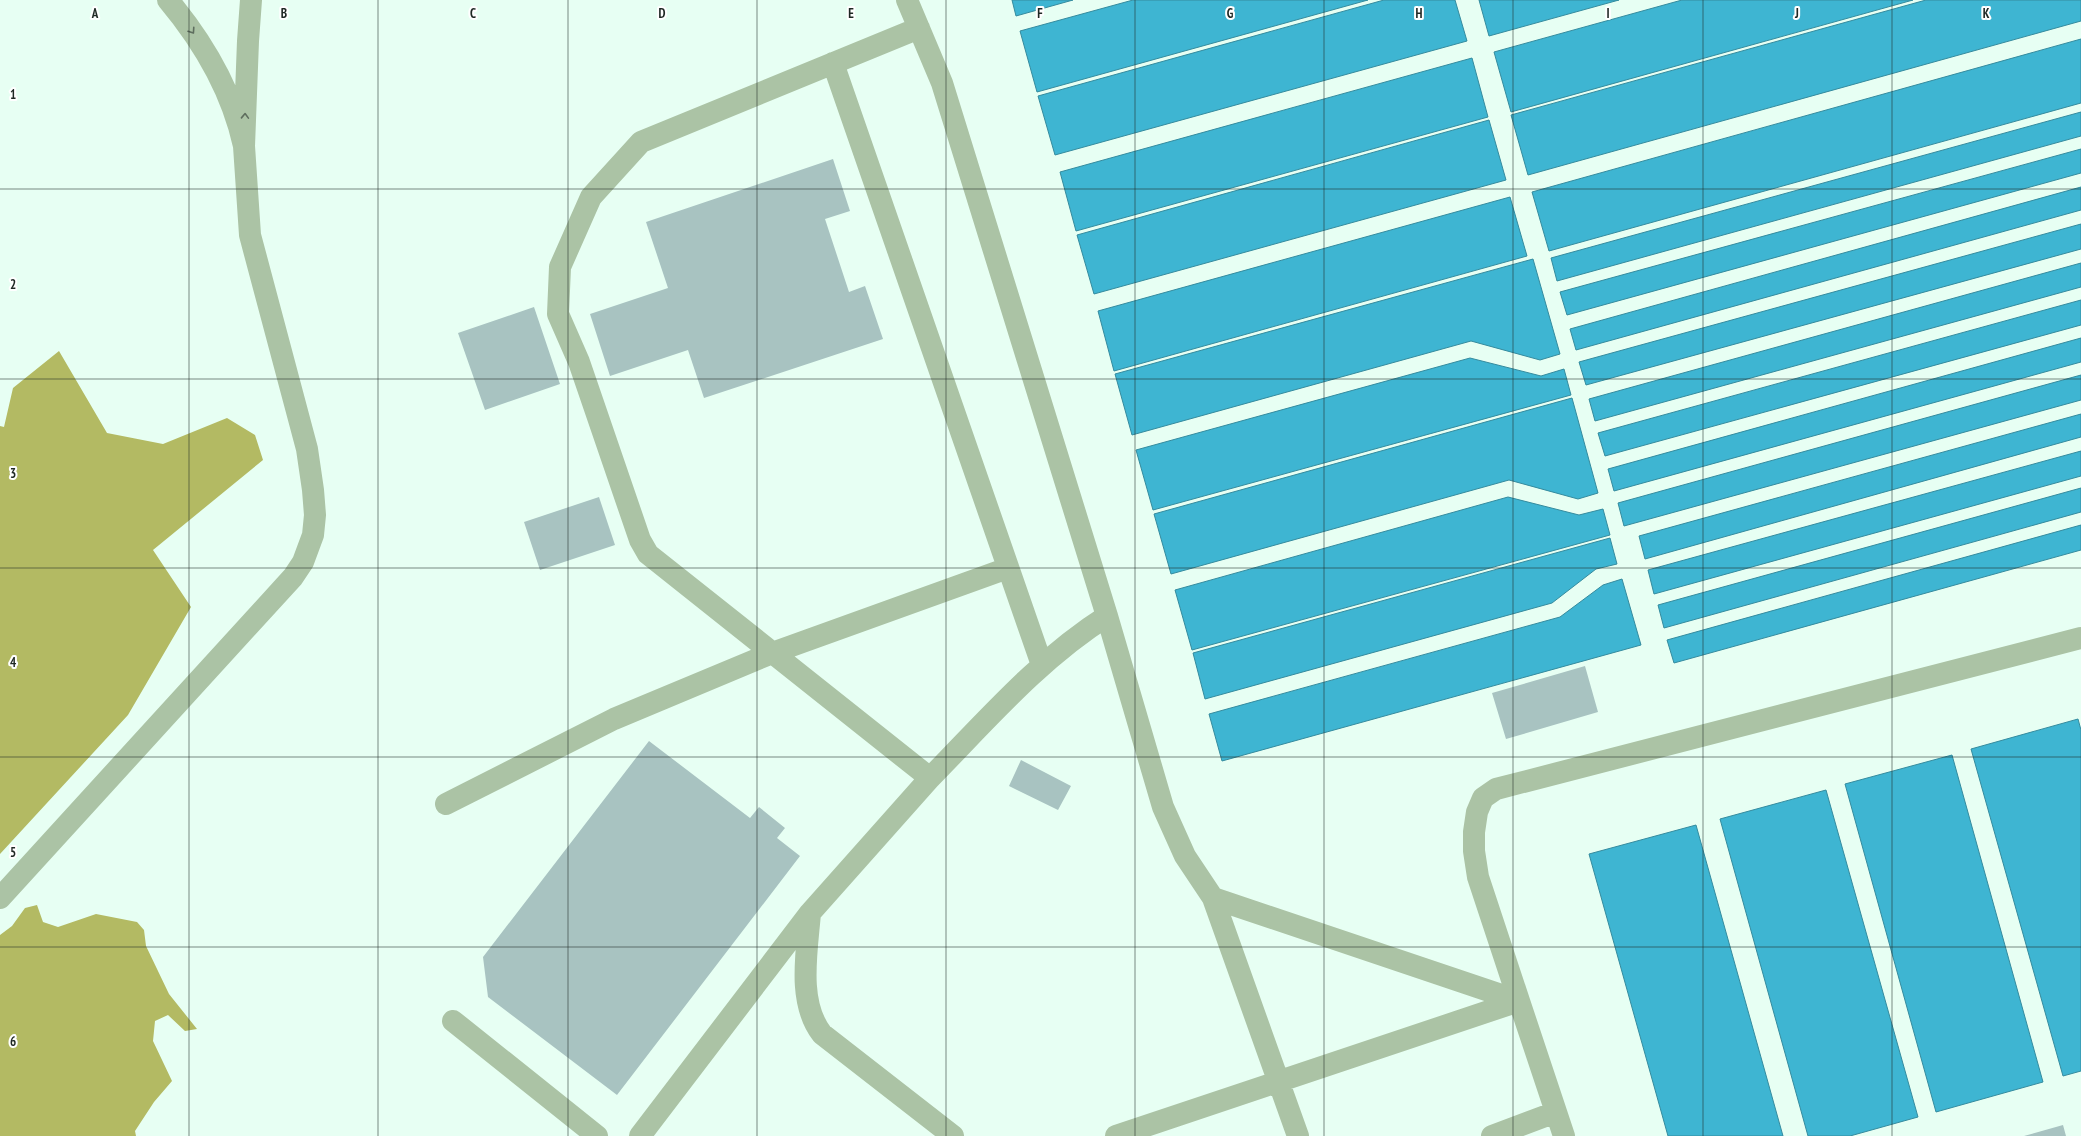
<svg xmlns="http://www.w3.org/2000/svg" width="2081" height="1136" font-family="'PT Sans Narrow',sans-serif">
<rect width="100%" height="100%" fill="#e7fff3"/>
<path fill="#b3ba63" d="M59 351 107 433 163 444 227 418 255 435 263 460 153 550 191 607 128 715 0 854V426L4 427 13 388Z
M37 905 43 922 58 927 96 914 137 922 144 930 146 946 169 994 197 1029 185 1031 168 1015 155 1021 153 1041 172 1081 154 1102 135 1131 136 1136H0V935L12 926 25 908Z"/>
<path fill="#3eb5d2" stroke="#358b9e" d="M1012 0H1073L1016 16Z
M1133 0H1368L1037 92 1020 31Z
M1384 0H1455L1467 41 1055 155 1038 96Z
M1479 0H1619L1489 36Z
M1682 0H1913L1511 112 1494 52Z
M1926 0H2081V21L1528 175 1511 115Z
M2081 39V103L1549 251 1532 192Z
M1472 58 1488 117 1076 231 1060 172Z
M2081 112V136L1557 281 1551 258Z
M1489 120 1506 180 1094 294 1077 235Z
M2081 149V173L1567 315 1560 292Z
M2081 187V210L1576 350 1570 329Z
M1510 197 1527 256 1114 371 1098 311Z
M2081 224V249L1586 385 1579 362Z
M1533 259 1560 354 1540 360 1471 341 1132 435 1115 374Z
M2081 263V287L1595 421 1589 399Z
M2081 300V325L1605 456 1598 433Z
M2081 338V362L1614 491 1608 469Z
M1470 358 1541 376 1564 369 1571 395 1153 510 1136 450Z
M2081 375V400L1624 526 1618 503Z
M1572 398 1598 493 1578 499 1509 480 1171 574 1154 514Z
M2081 414V437L1645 559 1639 536Z
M2081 451V476L1654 594 1648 570Z
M2081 488V512L1664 628 1658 605Z
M1508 497 1579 515 1603 509 1610 535 1192 650 1175 590Z
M2081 525V550L1674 663 1667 640Z
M1610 538 1617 564 1596 569 1552 603 1205 699 1193 653Z
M1622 579 1641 645 1222 761 1209 714 1560 617 1603 585Z
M2078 719 2081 730V1071L2063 1076 1971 749Z
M1952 755 2043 1082 1936 1112 1845 784Z
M1826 790 1918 1117 1850 1136H1808L1720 819Z
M1696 825 1783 1136H1668L1589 854Z"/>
<path fill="#a8c3c1" d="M833 159 850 211 825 219 849 292 865 286 883 339 704 398 688 350 610 376 590 314 668 288 646 222Z
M534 307 560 384 485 410 458 333Z
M599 497 615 545 540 570 524 522Z
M1585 666 1598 712 1506 739 1492 693Z
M649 741 750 818 759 807 785 828 777 838 800 856 617 1095 488 997 483 957Z
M1021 760 1071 786 1058 810 1009 786Z
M2063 1125 2066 1136H2024Z"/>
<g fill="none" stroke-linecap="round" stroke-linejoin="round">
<path stroke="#abc3a5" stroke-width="22" d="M168 0C204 43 232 91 244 146L248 41 251 0
M907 0 942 83 1107 616 1163 807 1185 856 1213 898 1519 1001 1564 1136
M919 28 641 142 591 197 560 267 558 314 579 362 640 540 648 554 930 778C986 721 1039 659 1107 616
M833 63 1042 665
M446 804 614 719 772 653 1008 568
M0 898 293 577 303 562 313 535 315 515 313 490 307 449 250 235 244 146
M1213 898 1298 1136
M810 913C807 951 797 1002 822 1034L953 1136
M453 1021 597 1136
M640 1136 810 913 930 778
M1116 1136 1519 1001 1478 877 1474 851V832L1477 812 1483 798 1496 789 2081 638
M1492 1136 1556 1112"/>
</g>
<defs><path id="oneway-chevron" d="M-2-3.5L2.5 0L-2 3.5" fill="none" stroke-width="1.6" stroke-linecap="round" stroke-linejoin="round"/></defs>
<g stroke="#5e6e5e">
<use href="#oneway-chevron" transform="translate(192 31) rotate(56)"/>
<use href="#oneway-chevron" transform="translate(245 116) rotate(-88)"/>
</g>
<path fill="none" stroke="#1f2824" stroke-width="1" stroke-opacity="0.55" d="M189 0V1136M378 0V1136M568 0V1136M757 0V1136M946 0V1136M1135 0V1136M1324 0V1136M1513 0V1136M1703 0V1136M1892 0V1136M0 189H2081M0 379H2081M0 568H2081M0 757H2081M0 947H2081"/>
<g font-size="13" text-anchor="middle" font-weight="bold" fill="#1f2824" stroke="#fff" stroke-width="4" stroke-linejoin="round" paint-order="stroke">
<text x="95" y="18">A</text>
<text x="284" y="18">B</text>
<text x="473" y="18">C</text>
<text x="662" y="18">D</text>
<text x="851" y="18">E</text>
<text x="1040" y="18">F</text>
<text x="1230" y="18">G</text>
<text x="1419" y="18">H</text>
<text x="1608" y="18">I</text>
<text x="1797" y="18">J</text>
<text x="1986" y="18">K</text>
<text x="13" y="99">1</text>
<text x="13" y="289">2</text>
<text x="13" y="478">3</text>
<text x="13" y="667">4</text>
<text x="13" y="857">5</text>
<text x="13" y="1046">6</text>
</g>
</svg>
